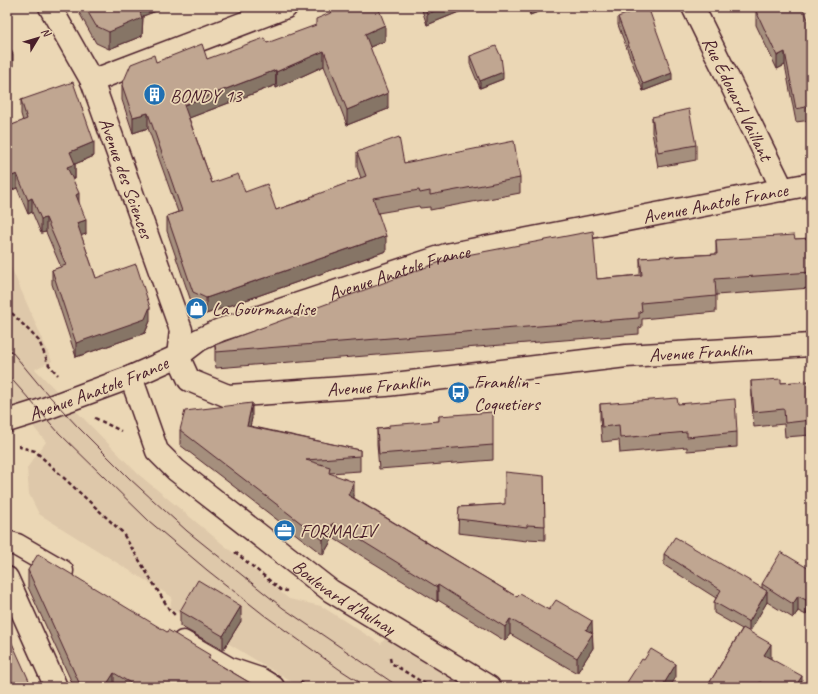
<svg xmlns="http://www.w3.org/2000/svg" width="818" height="694" font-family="Caveat,sans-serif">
<rect width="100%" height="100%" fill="#ebd7b5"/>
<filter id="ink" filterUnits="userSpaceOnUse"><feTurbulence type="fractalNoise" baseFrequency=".025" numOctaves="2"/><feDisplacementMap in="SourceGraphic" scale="8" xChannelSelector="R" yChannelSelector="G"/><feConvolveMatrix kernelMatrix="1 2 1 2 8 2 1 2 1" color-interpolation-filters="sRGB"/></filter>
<g filter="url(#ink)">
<path fill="#dec8aa" d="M7 258 52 361 35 369 138 474 289 599 321 606 381 644 386 637 466 687H300L170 608 172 597 39 514 29 494 27 468 46 442 7 395Z"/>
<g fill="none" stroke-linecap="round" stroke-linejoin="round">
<defs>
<g id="minor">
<path id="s1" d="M50 7 92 81 181 330 178 356 189 380 228 396 386 385 626 356 811 345"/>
<path id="s2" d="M693 7 783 190"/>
<path d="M92 81 286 7"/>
<path id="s3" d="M131 377 157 451 176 470 331 591 489 687"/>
<path id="s4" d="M7 421 39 411 131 377 178 356 199 340 220 330 446 255 811 184"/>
<path d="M7 542 17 545 62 571"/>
<path d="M7 578 56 687"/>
<path d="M183 642 230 669 260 679 273 687"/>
</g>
</defs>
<use href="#minor" stroke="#4a1f2b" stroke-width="25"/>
<path stroke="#4a1f2b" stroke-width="2.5" stroke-dasharray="4 3" stroke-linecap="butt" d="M7 308 39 341 49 365 58 375
M95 418 121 431
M19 445 20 447 35 451 122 532 169 609 176 616
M235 552 281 590 287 591
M390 658 391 663 430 687
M300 682 308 687"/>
<use href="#minor" stroke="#ebd7b5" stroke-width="22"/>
<path stroke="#4a1f2b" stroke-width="1" d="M7 346 41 387 77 426 130 479 187 531 283 608 399 687
M7 374 59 433 149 521 207 570 264 615 339 669 367 687"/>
</g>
<path fill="#a58f7d" stroke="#4a1f2b" d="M76 7H167L143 16 142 36 109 49 96 43Z
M421 7H471L427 25Z
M527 7H551L530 15Z
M756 11 811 25V120L796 122 785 65 777 69 756 25Z
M618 17 672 80 643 91 618 25Z
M385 41 370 47 388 109 347 125 324 66 276 88V85L189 118 212 183 245 192 276 210 310 198 361 178 357 167V152L404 163 520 178V193L430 210V207L420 208 419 206 378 213 386 251 206 314 193 307 167 231V216L178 212 148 128 133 133 122 100V85L156 62 207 59 267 43Z
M470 56 503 79 480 88 470 64Z
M21 100 94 156 75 164V178L73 179 86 234 81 235 96 278 150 321 145 333 76 357 52 284V270L61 267 46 232 41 233 32 212 28 214 17 188 7 192V127L23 121 21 114Z
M652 117 696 145V160L658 167 652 132Z
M811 238V288L716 295V312L642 319V327L639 328V334L216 368 215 361V345L597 279 640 275V258L716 254V240L795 239Z
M751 381 781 383 811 381V435L785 437 784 424 754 427 751 396Z
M600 404H678L737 432V447L687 451V447L620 453 619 440 602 442 600 419Z
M439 416 493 445V460L379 469 377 444V429L439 421Z
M252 418 250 426 360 450V471L330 473V474L354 497V498L517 597 549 610 592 633 593 648 577 673 510 634 505 641 438 600 437 602 333 538 323 555 180 445V430Z
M544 476 545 540 527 539V541L458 533 459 507 505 504Z
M664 554 762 588V584L811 570 806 615 798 611 793 618 767 602 749 632 771 659 802 687H707L742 629 714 613V602L716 598 664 565Z
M28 570 210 659 257 687H74L28 587Z
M180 611 241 621 223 650 180 626Z"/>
<path fill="#867466" stroke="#4a1f2b" d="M141 7H167L143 16 142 36 109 49V32L139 9Z
M444 7H471L427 25V14Z
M530 7H551L530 15Z
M385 25V41L365 49V34Z
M324 51V66L276 88V72Z
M785 52V65L777 69V56Z
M13 54V67L7 71V57Z
M276 70V85L184 120V105Z
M503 72V79L480 88V81Z
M672 73V80L643 91V84Z
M388 93V109L347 125V110Z
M148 113V128L133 133V117Z
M94 142V156L75 164V178L67 181V167L70 152Z
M17 174V188L7 192V178Z
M79 193V207L76 195Z
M32 198V212L28 214V200Z
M46 218V232L41 233V219Z
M86 220V234L77 237V223Z
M386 236V251L206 314V298Z
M150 307V321L145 333 76 357V343Z
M252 403V418L247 440V426Z
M354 482V497L348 510V495Z
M333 523V538L323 555V540Z
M438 585V600L437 602V587Z
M767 591V602L749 633V622Z
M811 592V607L806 615V600Z
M798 596V611L793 618V604Z
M241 606V621L223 650V636Z
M510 619V634L505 641V627Z
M592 621 593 648 577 673V658L586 630Z
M771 644V659L764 655Z
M676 664V677L670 687H662Z
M114 673V687H105Z
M802 676V687H795Z
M760 682V687H757Z"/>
<path fill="#c0a691" stroke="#4a1f2b" d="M85 7H143L139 9 142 18 109 32 96 26Z
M345 7H378L385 25 365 34 388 93 347 110 324 51 276 72V70L184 105 212 183 238 174 245 192 267 184 276 210 311 198 310 197 366 176 357 152 399 137 404 163 514 141 520 178 430 195V191L420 193 419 190 373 198 386 236 206 298 193 292 167 216 182 211 148 113 133 117 122 85 131 64 154 55 156 62 202 44 207 59 264 38 267 43 316 25V19Z
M425 7H444L427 14Z
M645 7H648L672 73 643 84 618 17Z
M764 7H802L811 25V106L796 109 785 52 777 56 756 11Z
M7 42 13 54 7 57Z
M496 46 501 57 503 72 480 81 470 56Z
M73 82 94 142 70 152 75 164 67 167 79 193 76 195 86 220 77 223 96 278 136 264 150 307 145 319 76 343 52 270 66 265 46 218 41 219 32 198 28 200 17 174 7 178V127L27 119 21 100Z
M689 109 696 145 658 152 652 117Z
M593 231 597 279 642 275 640 258 667 256V257L717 254 716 240 794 235 795 239 811 238V272L715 279 716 296 641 303 642 311 639 312V318L216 352 215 345 451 258Z
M781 379V383L811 381V420L785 423 784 409 754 412 751 381Z
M677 398 678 404 735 399 737 432 687 437V432L620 438 619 425 602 427 600 404Z
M252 403 247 426 360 450V456L306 460 330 467 329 473 354 482 348 495 517 597 520 594 549 610 556 600 592 621 586 630 593 633 577 658 510 619 505 627 438 585 437 587 333 523 323 540 180 430 185 411Z
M493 412V445L379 454 377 429 389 428V425L439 421V416Z
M505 472 544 476 545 526 527 525V527L458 519 459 507 505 504Z
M675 537 767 591 749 622 714 602 721 590 664 554Z
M781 552 811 570V592L806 600 798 596 793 604 762 584Z
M38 554 167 632 168 630 210 655 208 658 257 687H137L114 673 105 687H81L28 570Z
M198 580 241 606 223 636 180 611Z
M743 628 771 644 764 655 802 676 795 687H768L760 682 757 687H707Z
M7 632 32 687H7Z
M651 649 676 664 662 687H624L642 659 644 660Z"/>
</g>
<defs>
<symbol id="building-disc" viewBox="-11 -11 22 22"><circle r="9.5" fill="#1f6fb2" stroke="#ebd7b5"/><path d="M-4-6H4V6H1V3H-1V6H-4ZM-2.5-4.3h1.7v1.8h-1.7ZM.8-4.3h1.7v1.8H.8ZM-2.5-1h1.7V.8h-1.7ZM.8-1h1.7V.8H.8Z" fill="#fff"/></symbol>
<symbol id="shop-disc" viewBox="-11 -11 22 22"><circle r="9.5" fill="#1f6fb2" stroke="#ebd7b5"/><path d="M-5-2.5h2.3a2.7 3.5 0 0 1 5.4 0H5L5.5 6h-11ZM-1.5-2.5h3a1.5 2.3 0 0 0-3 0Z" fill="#fff"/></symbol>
<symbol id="bus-disc" viewBox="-11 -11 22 22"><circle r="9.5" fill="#1f6fb2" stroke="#ebd7b5"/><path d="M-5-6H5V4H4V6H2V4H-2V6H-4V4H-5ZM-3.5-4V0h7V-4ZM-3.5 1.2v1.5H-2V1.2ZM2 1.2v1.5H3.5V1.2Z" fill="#fff"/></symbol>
<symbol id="office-disc" viewBox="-11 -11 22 22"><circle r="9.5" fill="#1f6fb2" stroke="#ebd7b5"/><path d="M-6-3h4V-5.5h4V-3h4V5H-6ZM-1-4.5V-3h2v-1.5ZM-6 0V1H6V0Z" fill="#fff"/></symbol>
</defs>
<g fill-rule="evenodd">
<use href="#building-disc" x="142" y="82" width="25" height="25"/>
<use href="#shop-disc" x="184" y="296" width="25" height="25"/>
<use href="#bus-disc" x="446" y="380" width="25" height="25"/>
<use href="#office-disc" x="272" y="518" width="25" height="25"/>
</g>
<g text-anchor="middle" stroke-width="3.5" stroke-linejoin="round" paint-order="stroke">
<g font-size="19" fill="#4a1f2b" stroke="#ebd7b5" text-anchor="start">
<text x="170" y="102">BONDY 13</text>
<text x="212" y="315">La Gourmandise</text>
<text x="474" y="388">Franklin -<tspan x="474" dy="22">Coquetiers</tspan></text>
<text x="300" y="537">FORMALIV</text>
</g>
<g font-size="19" fill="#4a1f2b" stroke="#ebd7b5">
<text dy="7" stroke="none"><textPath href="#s2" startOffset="102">Rue Édouard Vaillant</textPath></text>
<text dy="7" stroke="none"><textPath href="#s1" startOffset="188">Avenue des Sciences</textPath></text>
<text dy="7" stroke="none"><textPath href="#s4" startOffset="745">Avenue Anatole France</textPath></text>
<text dy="7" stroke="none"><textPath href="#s4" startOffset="421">Avenue Anatole France</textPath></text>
<text dy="7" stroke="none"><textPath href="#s1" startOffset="919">Avenue Franklin</textPath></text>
<text dy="7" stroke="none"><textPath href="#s1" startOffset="595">Avenue Franklin</textPath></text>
<text dy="7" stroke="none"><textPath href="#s4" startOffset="97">Avenue Anatole France</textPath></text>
<text dy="7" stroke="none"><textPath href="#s3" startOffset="316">Boulevard d'Aulnay</textPath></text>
</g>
</g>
<rect width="818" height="694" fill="none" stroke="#ebd7b5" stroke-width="24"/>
<rect x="12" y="12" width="794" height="670" fill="none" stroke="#4a1f2b" stroke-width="1.5" filter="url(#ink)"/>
<g transform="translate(38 38) rotate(52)" stroke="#ebd7b5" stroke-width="3" paint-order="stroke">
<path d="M0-3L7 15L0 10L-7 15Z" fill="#4a1f2b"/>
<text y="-6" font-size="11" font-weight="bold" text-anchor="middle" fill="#4a1f2b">N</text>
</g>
</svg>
